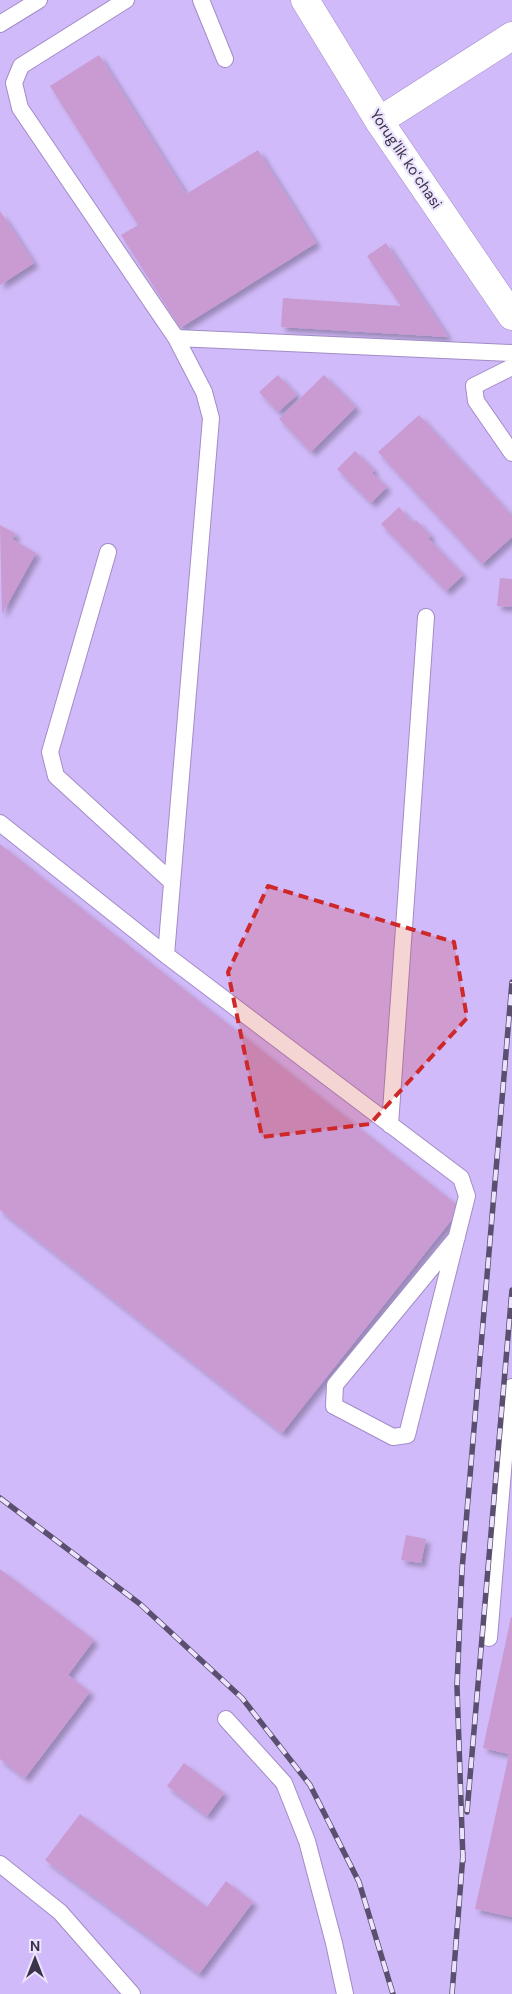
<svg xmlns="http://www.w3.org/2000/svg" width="512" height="1994" font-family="'DM Sans',sans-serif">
<defs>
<filter id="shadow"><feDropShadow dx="4.5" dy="4.5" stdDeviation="2.5" flood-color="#0004"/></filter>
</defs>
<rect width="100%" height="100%" fill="#d1baf9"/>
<path fill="#c99bd2" filter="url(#shadow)" d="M99 55 186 194 258 150 316 243 180 328 121 235 138 225 50 86Z
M0 211 34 263 0 285Z
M386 243 448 337 281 327 283 298 401 306 367 256Z
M278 375 297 395 278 412 259 392Z
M324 375 356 407 311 452 279 419Z
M419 415 512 516V537L482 564 378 452Z
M355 451 374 470 372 473 387 487 371 503 337 469Z
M399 507 413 523 416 520 431 536 428 538 463 575 446 591 381 524Z
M0 525 16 534 12 539 36 553 2 614Z
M500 578 512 579V607L497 606Z
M0 844 461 1208 282 1433 0 1210Z
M406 1535 426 1539 421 1563 401 1560Z
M0 1569 94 1640 68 1675 90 1692 25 1778 0 1759Z
M511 1617H512V1917L475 1909 509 1754 483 1748Z
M184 1763 224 1793 207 1816 167 1786Z
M80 1814 207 1907 226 1881 253 1902 199 1974 45 1860Z"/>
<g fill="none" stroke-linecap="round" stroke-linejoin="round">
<defs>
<path id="service" d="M126 0 21 66 14 83 20 108 176 338 204 392 211 418 166 955
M201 0 225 59
M0 24 39 0
M176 338 512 353
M512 367 474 386 476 401 512 453
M108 552 50 752 56 776 172 882
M0 823 166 955 461 1178 467 1196 407 1435 393 1437 334 1406 335 1385 457 1237
M390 1125 426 617
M489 1638 507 1423 512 1387
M226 1719 284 1783 307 1841 334 1943 345 1994
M0 1864 60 1912 132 1994"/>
<path id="minor" d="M379 121 512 36"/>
<path id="secondary" d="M305 0 379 121 512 316"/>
</defs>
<use href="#service" stroke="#a28cc7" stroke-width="18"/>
<use href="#minor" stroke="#a28cc7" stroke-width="29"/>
<use href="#secondary" stroke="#a28cc7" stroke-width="29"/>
<use href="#service" stroke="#fff" stroke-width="16"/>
<use href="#minor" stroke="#fff" stroke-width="28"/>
<use href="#secondary" stroke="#fff" stroke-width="28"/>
<defs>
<path id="rail" d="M0 1498 140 1604 242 1698 310 1785 359 1882 393 1994
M467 1812 512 1290
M463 1861 457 1686 462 1570 512 982
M452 1994 463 1854"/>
</defs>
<use href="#rail" stroke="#5a4f6f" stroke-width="5.5"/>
<use href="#rail" stroke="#ece3fd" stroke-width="4" stroke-dasharray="11" stroke-linecap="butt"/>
</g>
<path fill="#ce282a" fill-opacity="0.2" stroke="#ce282a" stroke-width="4" stroke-dasharray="10 6" stroke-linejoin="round" d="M268 886 454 942 467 1018 370 1124 262 1137 228 972Z"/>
<g text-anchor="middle" stroke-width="4.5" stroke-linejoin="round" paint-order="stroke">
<g font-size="15" fill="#3b324b" stroke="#ece3fd">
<text transform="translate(406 159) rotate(56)" y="5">Yorug'lik koʻchasi</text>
</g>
</g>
<g transform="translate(35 1959)" stroke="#ece3fd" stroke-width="4" paint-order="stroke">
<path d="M0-4L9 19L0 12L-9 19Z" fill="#3b324b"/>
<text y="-8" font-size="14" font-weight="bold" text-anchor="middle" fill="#3b324b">N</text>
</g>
</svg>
